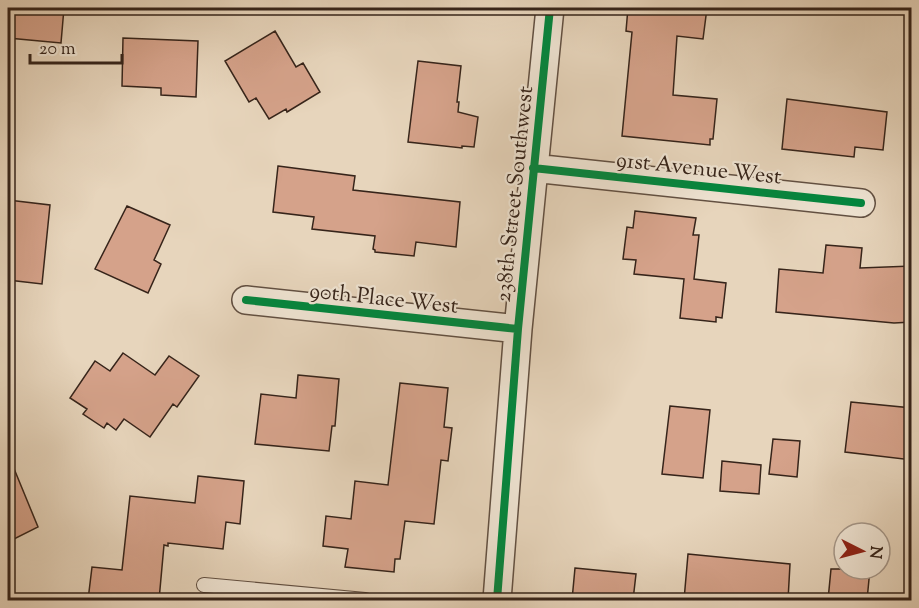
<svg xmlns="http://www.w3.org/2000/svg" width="919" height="608" font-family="'Sorts Mill Goudy',serif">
<rect width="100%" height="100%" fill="#e7d5bc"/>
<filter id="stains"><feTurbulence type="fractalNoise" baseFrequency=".00333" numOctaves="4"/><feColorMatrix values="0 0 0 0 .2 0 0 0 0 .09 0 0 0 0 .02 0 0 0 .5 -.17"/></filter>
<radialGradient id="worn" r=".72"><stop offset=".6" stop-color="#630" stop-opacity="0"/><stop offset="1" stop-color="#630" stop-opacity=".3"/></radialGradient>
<path fill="#d5a28a" stroke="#36241a" stroke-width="1.5" d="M8 8H64L61 43 8 38Z
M628 8H707L703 39 677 36 673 95 717 99 713 139H710V145L622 136 632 32 626 31Z
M275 31 296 67 303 63 320 92 287 112 286 109 269 119 256 98 249 102 225 61Z
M123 38 198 41 196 97 161 95V88L122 86Z
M418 61 461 66 457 102H459L458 112 478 117 474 147 462 146V148L408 142Z
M787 99 887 112 883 150 855 147 854 157 782 149Z
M278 166 355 176 353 190 460 202 456 247 416 242 414 256 375 252V250L373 249 375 236 312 229 314 217 273 212Z
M8 200 50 205 42 284 8 280Z
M127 206 170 225 154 260 161 264 148 293 95 269Z
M635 211 696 218 693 235H699L694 279 726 283 722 318 716 317V322L680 318 684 279 634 274 636 260 623 259 627 227 633 228Z
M826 245 862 248 860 268 912 266V322L894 323 776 312 779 269 823 273Z
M123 353 155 375 169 356 199 376 177 407 173 404 150 437 124 419 116 430 107 423 104 428 83 414 87 409 70 398 95 361 110 371Z
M298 375 339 379 335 426H332L329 451 255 444 261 394 296 398Z
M400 383 448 388 444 427 452 428 448 461 441 460 434 524 405 521 400 559H395L394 572 345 567 348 549 323 546 326 516 351 519 355 481 388 485Z
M851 402 912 408V460L845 452Z
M670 406 710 410 703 478 662 474Z
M773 439 800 441 797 477 769 474Z
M8 454 38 527 8 542Z
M722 461 761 465 759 494 720 491Z
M198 476 244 481 240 524 226 522 223 549 168 543V546L164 545 159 600H88L92 567 122 570 130 496 195 503Z
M688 554 790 564 788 600H684Z
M575 568 636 574 633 600H572Z
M831 569H870L867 600H828Z"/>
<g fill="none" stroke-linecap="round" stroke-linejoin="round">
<defs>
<path id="service" d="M204 585 365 600"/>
<path id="minor" d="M533 168 861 203
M246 300 518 329
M497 600 518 329 550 8"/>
</defs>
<use href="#service" stroke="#625042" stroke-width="16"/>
<use href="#minor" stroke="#625042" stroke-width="30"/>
<use href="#service" stroke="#efe4d3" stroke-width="14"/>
<use href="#minor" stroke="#efe4d3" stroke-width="27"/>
<defs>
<path id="cycleway" d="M533 168 861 203
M246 300 518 329
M497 600 518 329 550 8"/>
</defs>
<use href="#cycleway" stroke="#efe4d3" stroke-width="11"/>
<use href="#cycleway" stroke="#00873e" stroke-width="8"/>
</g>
<g text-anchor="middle" stroke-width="4.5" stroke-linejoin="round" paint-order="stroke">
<g font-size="22" fill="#36241a" stroke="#efe4d3">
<text transform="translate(699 167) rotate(6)" y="8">91st Avenue West</text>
<text transform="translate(513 194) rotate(-84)" y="8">238th Street Southwest</text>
<text transform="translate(384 297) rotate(6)" y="8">90th Place West</text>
</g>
</g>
<rect width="919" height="608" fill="none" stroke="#e7d5bc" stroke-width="30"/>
<rect x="9" y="9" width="901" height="590" fill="none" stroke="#36241a" stroke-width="3"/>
<rect x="15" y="15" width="889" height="578" fill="none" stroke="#36241a" stroke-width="1.5"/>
<g transform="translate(862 551) rotate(96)"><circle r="28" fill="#efe4d3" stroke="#a59789" stroke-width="1.5"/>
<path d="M0-4.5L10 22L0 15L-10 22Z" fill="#8f2418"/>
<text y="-9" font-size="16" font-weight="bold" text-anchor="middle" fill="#36241a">N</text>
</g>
<path d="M30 54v9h92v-9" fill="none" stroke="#36241a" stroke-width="3"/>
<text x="39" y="54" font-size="18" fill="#36241a" stroke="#efe4d3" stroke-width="4.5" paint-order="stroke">20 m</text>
<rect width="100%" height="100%" filter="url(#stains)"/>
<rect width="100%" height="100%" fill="url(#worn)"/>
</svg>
